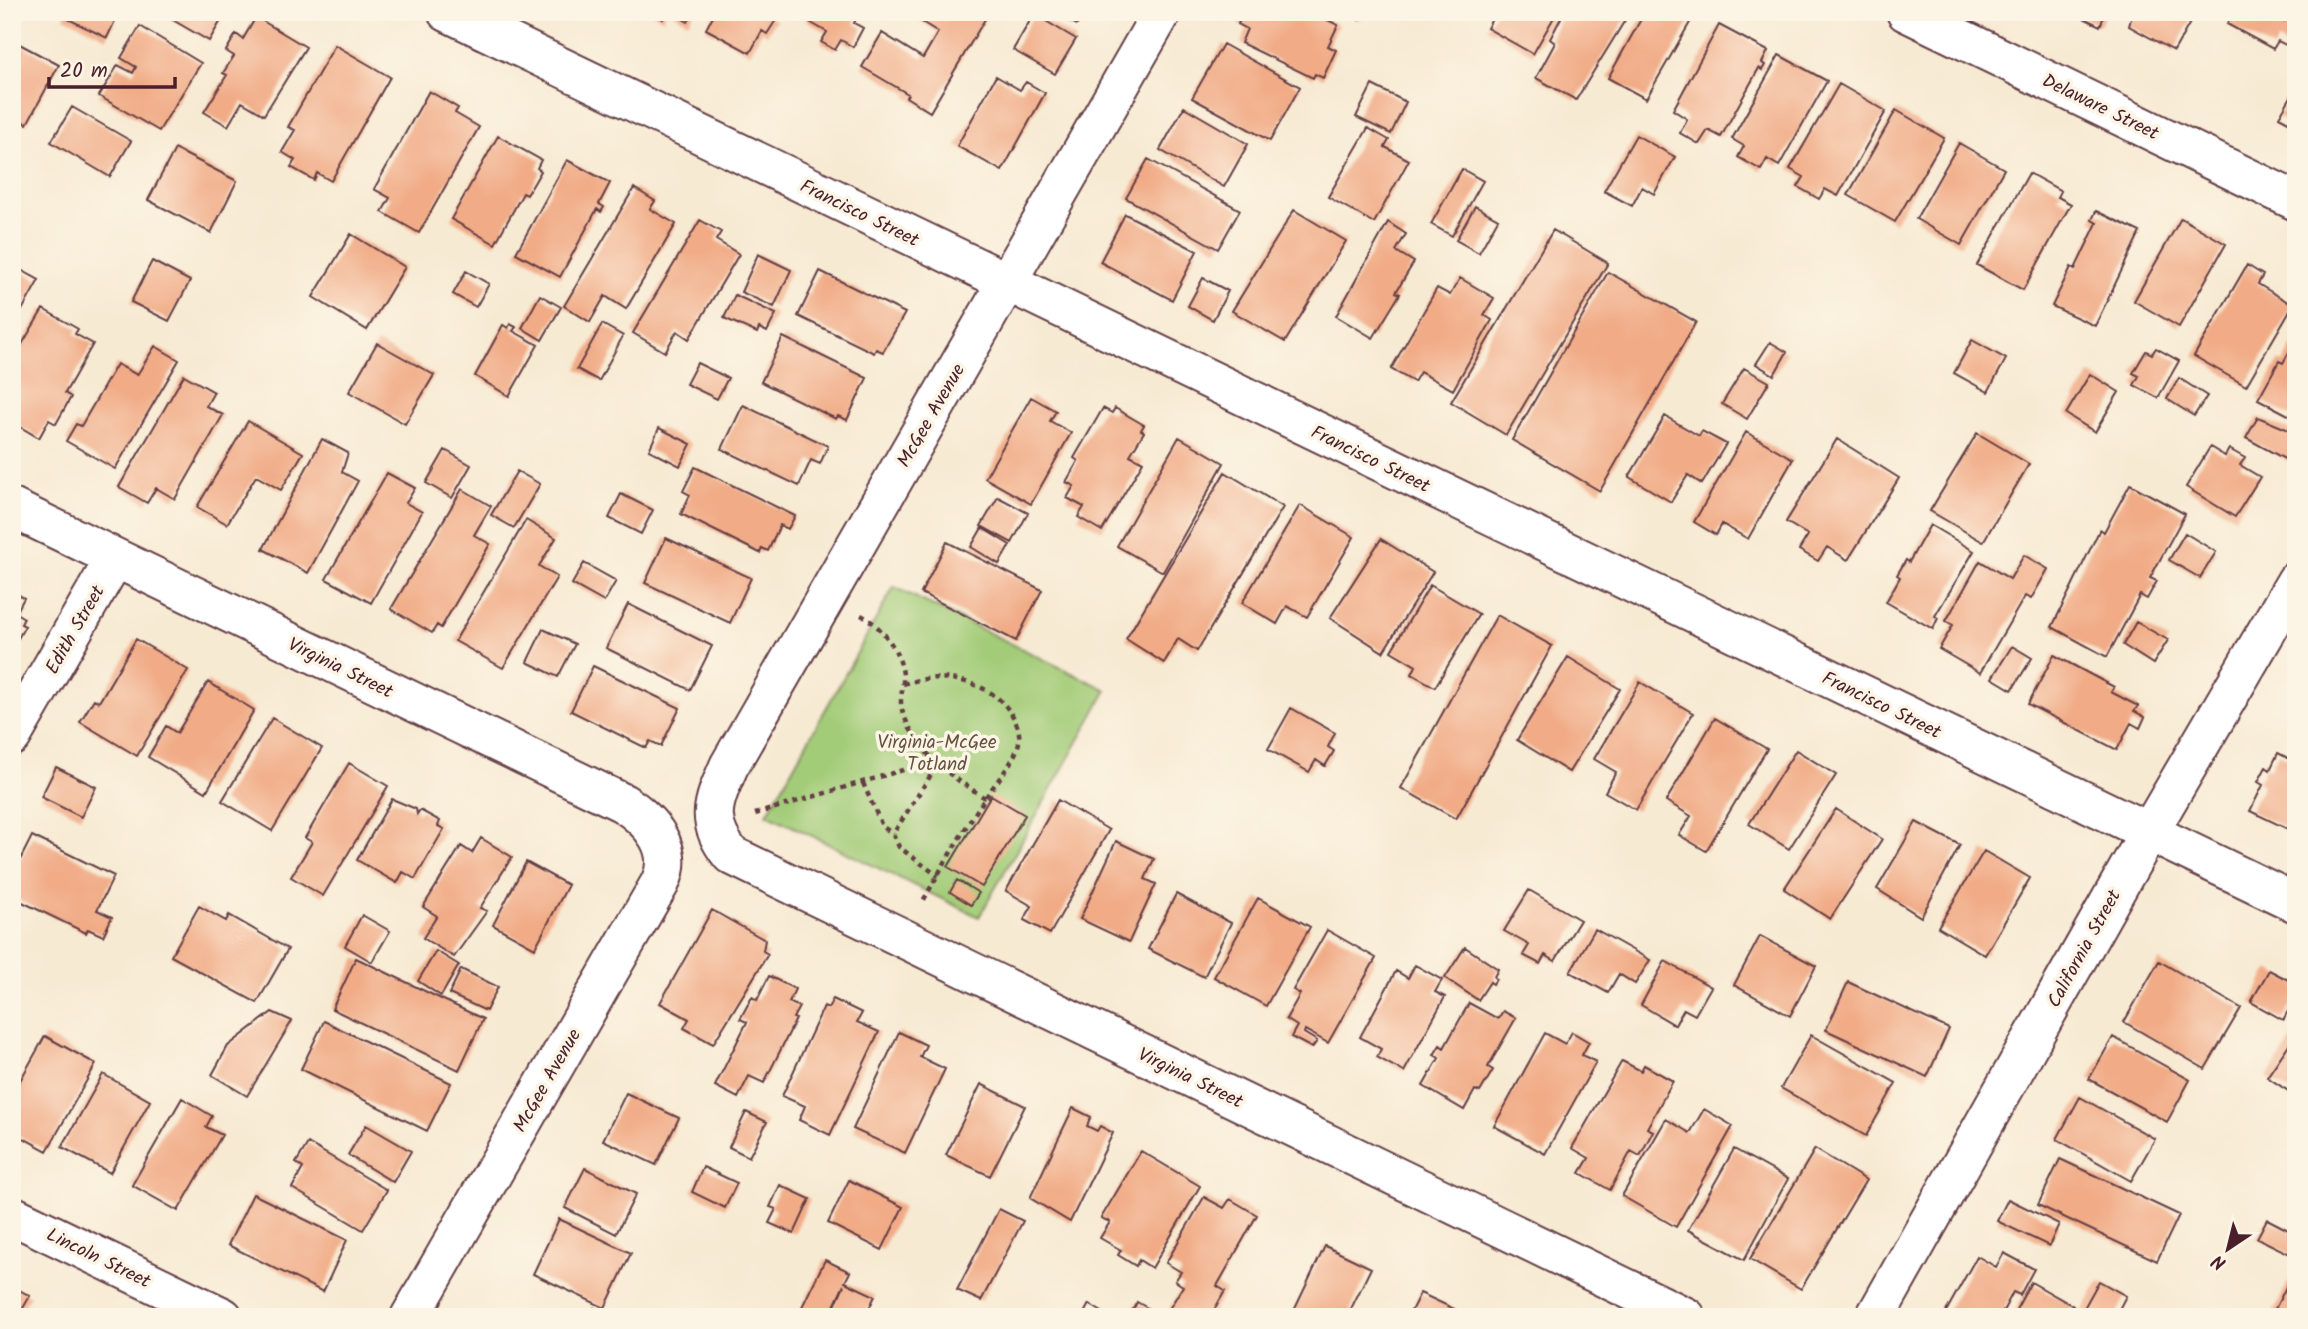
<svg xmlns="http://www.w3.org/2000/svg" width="2308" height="1329" font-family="Kalam,sans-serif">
<rect width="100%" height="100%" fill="#fcf5e5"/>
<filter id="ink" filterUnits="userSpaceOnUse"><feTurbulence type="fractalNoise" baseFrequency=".0143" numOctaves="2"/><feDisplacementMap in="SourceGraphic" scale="14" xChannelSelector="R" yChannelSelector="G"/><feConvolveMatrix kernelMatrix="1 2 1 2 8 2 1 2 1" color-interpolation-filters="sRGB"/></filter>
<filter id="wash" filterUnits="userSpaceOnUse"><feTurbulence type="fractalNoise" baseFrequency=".00686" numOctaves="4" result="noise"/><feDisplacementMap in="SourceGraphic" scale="28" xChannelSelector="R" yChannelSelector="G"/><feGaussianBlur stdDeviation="1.57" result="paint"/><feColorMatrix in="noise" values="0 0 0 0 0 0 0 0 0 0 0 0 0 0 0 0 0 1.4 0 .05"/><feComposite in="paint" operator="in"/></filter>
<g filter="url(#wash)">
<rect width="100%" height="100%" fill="#f7ead3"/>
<path fill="#a3cc78" stroke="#767652" stroke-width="2" d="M894 587 1107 690 979 917 767 814Z"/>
<g id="blocks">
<path fill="#f1ac87" d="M12 12H23L12 31Z
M66 12H119L107 38 64 17Z
M159 12H226L209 41Z
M651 12H666L663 19Z
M671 12H694L688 22Z
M715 12H772L770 17 776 20 767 34 762 31 750 53 706 29Z
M811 12H860L854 23 863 28 853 47 841 40 835 50 821 42 827 32 806 20Z
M906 12 988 14 930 112 906 97 908 94 862 67 882 33 923 58 938 32Z
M1052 12H1093L1091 16 1084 12 1077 25Z
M1243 12H1311L1338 25 1328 46 1336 50 1323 78 1315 74 1313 78 1241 43 1247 29 1238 24Z
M1343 12H1363L1359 20Z
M1496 12H1557L1533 54 1487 28Z
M1564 12H1630L1576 100 1536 78 1555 43 1550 39Z
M1645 12H1696L1646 99 1608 78Z
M2071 12H2106L2100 26Z
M2133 12H2196L2174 51 2129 26Z
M2233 12H2269L2284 21 2289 12H2296V50L2278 41 2273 49 2227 24Z
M1034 14 1076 39 1055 74 1013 50Z
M256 17 306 47 264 115 242 102 228 126 204 112 227 75 223 73 234 56 226 51 236 34 243 39Z
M1719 25 1768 51 1762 63 1765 65 1762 70 1759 68 1721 137 1708 130 1699 144 1680 133 1687 119 1673 110Z
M140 26 201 63 159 131 99 96 118 65 133 73 136 67 121 58Z
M12 40 59 65 27 124 12 116Z
M1223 44 1300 87 1270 141 1192 98Z
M335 45 390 77 331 181 317 173 314 180 291 167 295 160 282 152 295 130 288 127Z
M1779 55 1827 81 1779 166 1767 159 1761 170 1738 157 1744 146 1732 139Z
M996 76 1020 90 1026 82 1045 93 1002 171 957 146Z
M1839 84 1886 111 1838 196 1825 189 1819 199 1798 187 1804 177 1790 169Z
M1372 85 1406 102 1391 134 1356 117Z
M2296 88V126L2279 117Z
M429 91 458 108 455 113 479 127 419 233 382 212 390 198 374 189Z
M72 107 131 141 110 177 51 142Z
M1184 107 1248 144 1224 187 1160 150Z
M1896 110 1944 138 1895 222 1848 195Z
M1368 128 1389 140 1385 147 1409 160 1374 223 1328 197Z
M1636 135 1675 157 1654 194 1642 187 1632 206 1604 191Z
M498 136 541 160 537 168 541 171 527 195 523 193 495 244 451 219Z
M1959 143 2004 169 1961 245 1916 219Z
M175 149 237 181 211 233 148 200Z
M1148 159 1240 210 1218 249 1126 198Z
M567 160 610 183 599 204 604 207 601 212 597 209 560 277 516 253Z
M1462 169 1483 181 1452 236 1431 224Z
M2029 173 2061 191 2058 197 2071 204 2023 290 1977 265Z
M634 188 655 201 650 209 676 224 626 309 605 296 590 322 564 306Z
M1475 206 1498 219 1479 253 1456 240Z
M1294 210 1346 241 1285 342 1232 311Z
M2096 211 2140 232 2095 326 2052 306 2071 267 2075 269 2097 223 2092 220Z
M1125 214 1197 251 1172 300 1100 262Z
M2181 218 2226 244 2179 327 2134 301Z
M700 220 721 232 716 240 739 254 689 339 677 331 665 352 633 333Z
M1388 222 1406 234 1396 251 1414 262 1396 292 1400 294 1373 338 1336 316Z
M1553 230 1608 263 1506 435 1451 402Z
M351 234 405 267 367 330 313 297Z
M758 254 791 270 774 307 741 292Z
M152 261 190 281 169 321 131 302Z
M12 265 39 280 12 328Z
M2247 265 2263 275 2258 284 2293 305 2246 386 2194 356Z
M466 271 489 284 476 307 453 294Z
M820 271 905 313 883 352 876 349 874 353 798 316Z
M1608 272 1696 322 1600 491 1512 440Z
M1203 278 1228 291 1213 320 1188 306Z
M1460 278 1494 298 1484 315 1492 320 1453 390 1420 372 1414 382 1391 369 1437 288 1450 295Z
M540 295 561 307 542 340 522 328Z
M735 295 776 314 767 332 759 328 757 333 724 318Z
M43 309 78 329 75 334 93 344 65 393 71 397 56 424 49 420 39 438 12 422V361Z
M510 324 516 327 513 331 538 345 509 396 475 376 503 325 508 328Z
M602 324 623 336 599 381 577 369Z
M783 337 867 378 847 420 838 416 836 419 761 382Z
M1972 340 2006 359 1988 392 1954 373Z
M2296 340V419L2258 399 2279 361 2283 363Z
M1770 342 1787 352 1774 375 1756 364Z
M377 343 434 375 405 424 349 392Z
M155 346 179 360 115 469 66 441 76 424 81 426 117 364 137 375Z
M2156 348 2179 361 2158 398 2134 385 2139 376 2133 373 2146 351 2152 354Z
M697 363 728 378 717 399 686 384Z
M1744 368 1769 382 1747 419 1722 404Z
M2090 374 2119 392 2095 432 2066 414Z
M184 375 214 392 206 406 223 415 175 499 156 488 147 503 119 487Z
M2179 378 2207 396 2194 416 2167 399Z
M1031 397 1056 411 1050 421 1071 433 1031 504 985 478Z
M743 405 828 446 820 464 811 460 799 486 722 449Z
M1103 408 1112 413 1115 408 1144 425 1141 430 1144 432 1130 455 1143 462 1102 531 1078 517 1084 507 1067 498 1074 486 1066 482 1078 461 1074 458Z
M1665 416 1699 436 1702 431 1726 444 1702 484 1688 475 1671 502 1629 477Z
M2258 417 2296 433V451L2290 462 2246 438Z
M248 421 303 453 281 490 256 476 227 524 197 507Z
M659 428 691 444 680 466 649 450Z
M1746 432 1793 459 1748 539 1722 524 1716 535 1694 522Z
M1977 433 2029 464 1983 542 1930 511Z
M1179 437 1224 463 1163 572 1117 546Z
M322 439 348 453 342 472 358 481 308 573 263 549Z
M1837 439 1899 478 1848 560 1827 547 1818 561 1799 550 1808 535 1786 522Z
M2210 447 2225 456 2229 449 2245 458 2240 465 2260 477 2235 517 2186 487Z
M445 450 471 465 452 498 426 483Z
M695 467 795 516 788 529 780 525 768 551 762 548 760 553 681 514 690 495 683 491Z
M517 471 540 484 514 528 491 515Z
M1225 472 1283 507 1197 651 1178 639 1164 663 1126 639Z
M387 473 415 488 406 503 422 512 371 603 326 579Z
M2130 484 2185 514 2150 578 2157 581 2147 599 2140 595 2107 657 2052 627 2100 529 2104 532Z
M462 489 491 506 474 535 490 544 441 628 437 625 432 633 391 609Z
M621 494 653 510 641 534 609 518Z
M998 497 1028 513 1012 543 981 526Z
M1300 505 1354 537 1307 617 1287 606 1277 624 1242 603Z
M526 520 556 538 539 566 557 577 503 668 455 641Z
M1930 525 1974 551 1935 616 1938 618 1933 629 1886 602 1900 577 1897 575 1906 560 1909 562Z
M982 528 1010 545 999 564 971 547Z
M2185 533 2216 552 2200 578 2169 560Z
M666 538 751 578 730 623 645 583Z
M1381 539 1433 572 1383 652 1330 618Z
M947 542 1042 590 1016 641 921 593Z
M2024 555 2048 569 2031 599 2025 596 1980 673 1939 649 1953 625 1946 621 1980 561 2010 579Z
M584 563 616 581 604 602 572 584Z
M1430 585 1479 614 1435 687 1412 674 1416 666 1391 651Z
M12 591 24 598 16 613 24 618 21 624 25 626 12 649Z
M628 604 712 646 690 690 606 648Z
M1497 615 1552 646 1456 819 1401 788Z
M2136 622 2168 640 2153 664 2123 645Z
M543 629 575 644 558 677 527 662Z
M136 639 188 670 137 756 80 722 94 699 99 702Z
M2012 646 2032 658 2012 690 1992 678Z
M2054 655 2114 687 2111 692 2138 706 2134 711 2145 717 2140 728 2131 723 2117 750 2028 704Z
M1568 657 1620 689 1569 772 1517 740Z
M593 666 680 708 661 746 650 741 646 748 571 711Z
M208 682 254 710 206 792 148 757 166 726 177 733Z
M1640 682 1693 713 1636 810 1605 792 1616 772 1594 759Z
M1291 708 1335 733 1328 747 1334 751 1325 766 1316 760 1309 772 1268 749Z
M272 718 322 748 272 831 222 801Z
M1715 718 1767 749 1706 851 1679 835 1691 816 1666 801Z
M1796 750 1836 775 1789 849 1749 824Z
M2278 753 2296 762 2293 773 2296 775V833L2250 811 2263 785 2258 782 2266 767 2270 770Z
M349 763 388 786 323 896 291 877 312 842 305 838Z
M56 767 96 787 81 817 41 797Z
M991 795 1025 815 982 887 948 867Z
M392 799 416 809 417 814 420 810 440 821 438 826 444 829 415 879 403 872 397 883 357 860Z
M1058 800 1109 830 1050 934 1024 920 1032 906 1006 891Z
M1836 809 1882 839 1830 919 1784 889Z
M1916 822 1960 845 1921 917 1877 889Z
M32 836 114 876 97 910 112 917 103 936 88 929 86 933 12 897V876Z
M481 838 512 857 480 908 487 911 454 957 423 938 437 916 423 907 461 846 472 853Z
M1116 841 1154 859 1145 879 1156 884 1129 942 1080 919Z
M1984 851 2030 878 1985 955 1938 927Z
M526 862 568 885 535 948 493 925Z
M957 880 979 893 971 905 950 892Z
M1529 890 1580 920 1555 961 1545 955 1540 964 1523 955 1529 945 1504 931Z
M1176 894 1231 923 1204 977 1148 949Z
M1258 898 1310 927 1266 1006 1214 977Z
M199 906 226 921 229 915 288 949 257 1003 171 956Z
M712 910 765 940 763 951 768 954 713 1044 684 1028 689 1019 660 1003Z
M362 915 390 931 372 962 345 946Z
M1595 929 1650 960 1635 984 1619 974 1608 993 1570 972Z
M1327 930 1376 958 1328 1043 1305 1030 1304 1033 1317 1041 1312 1048 1291 1037 1297 1026 1286 1019 1300 994 1293 990Z
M1760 936 1816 966 1790 1016 1734 985Z
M1465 947 1498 969 1494 977 1496 979 1493 984 1490 982 1478 1000 1445 978Z
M436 951 459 965 441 996 418 981Z
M356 958 483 1019 459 1070 332 1009Z
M1665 961 1711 987 1695 1015 1684 1009 1675 1025 1641 1005Z
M2159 961 2241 1008 2205 1069 2124 1022Z
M1415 965 1442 980 1435 992 1445 997 1404 1072 1377 1057 1381 1049 1360 1037 1396 971 1408 978Z
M461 969 498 987 486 1011 449 994Z
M2269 970 2296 984V997L2283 1020 2251 1002Z
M769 976 795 989 789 1002 799 1007 793 1018 796 1019 764 1083 749 1076 738 1098 715 1086 747 1022 740 1019 752 997 757 1000Z
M1848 982 1949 1029 1927 1077 1826 1030Z
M833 999 862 1013 857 1022 879 1032 830 1135 799 1120 805 1106 782 1096 824 1006 828 1008Z
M1469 1003 1498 1019 1503 1011 1516 1018 1488 1067 1493 1070 1480 1092 1475 1090 1464 1110 1423 1086 1439 1058 1434 1055 1440 1045 1444 1048Z
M272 1012 292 1021 247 1096 212 1075 228 1046Z
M324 1021 451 1083 427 1131 301 1069Z
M899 1032 926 1045 920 1057 945 1069 905 1153 853 1129Z
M1572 1032 1589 1042 1582 1055 1596 1062 1545 1154 1494 1126 1545 1033 1565 1044Z
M2296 1034V1096L2267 1077Z
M1811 1035 1896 1083 1866 1136 1781 1088Z
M45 1036 96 1064 47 1151 12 1132V1095Z
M2113 1037 2190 1080 2167 1122 2089 1079Z
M1622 1061 1641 1071 1644 1065 1673 1081 1647 1128 1653 1131 1640 1156 1631 1151 1610 1190 1580 1173 1589 1158 1572 1148Z
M103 1074 150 1101 110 1173 62 1147Z
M981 1084 1025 1106 990 1176 946 1155Z
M626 1093 679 1118 656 1165 603 1140Z
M2080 1097 2155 1139 2131 1181 2057 1139Z
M182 1098 212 1116 206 1127 222 1135 178 1211 132 1185Z
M1073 1108 1091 1117 1087 1126 1097 1131 1100 1126 1113 1133 1070 1222 1030 1198Z
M1704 1109 1733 1126 1676 1227 1622 1196 1666 1119 1690 1133Z
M746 1112 767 1122 749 1157 729 1147Z
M366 1125 411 1151 393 1182 348 1155Z
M308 1143 387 1190 363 1230 292 1188 303 1168 296 1163Z
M1734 1149 1788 1179 1744 1260 1688 1230Z
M1815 1149 1866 1180 1801 1289 1750 1259Z
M1141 1151 1200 1186 1152 1268 1139 1260 1136 1266 1118 1255 1121 1250 1100 1238 1110 1222 1101 1218Z
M2060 1159 2179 1215 2157 1261 2038 1205Z
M703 1167 737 1183 725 1208 692 1192Z
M585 1168 636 1194 616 1234 565 1208Z
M849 1180 903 1207 882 1250 828 1223Z
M780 1185 810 1199 794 1234 769 1223 776 1209 770 1207Z
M253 1194 347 1240 323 1292 228 1245Z
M1204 1197 1224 1208 1230 1199 1257 1215 1217 1286 1225 1291 1210 1317H1172L1166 1314 1183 1286 1175 1281 1181 1272 1166 1263Z
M2008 1199 2059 1224 2049 1246 1997 1221Z
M999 1209 1023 1221 981 1301 957 1290Z
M559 1219 631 1253 605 1308 533 1274Z
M2267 1219 2296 1234V1257L2257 1238Z
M1325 1246 1371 1268 1347 1317H1291Z
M2004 1253 2034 1269 2020 1295 2013 1292 2000 1317H1943L1977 1256 1996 1267Z
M825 1260 850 1272 845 1282 875 1296 865 1317H830L844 1285 829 1317H816L801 1309Z
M2296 1267V1317H2271Z
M2099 1281 2126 1296 2115 1317H2079Z
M2031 1282 2073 1306 2067 1317H2012Z
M12 1286 30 1296 18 1317H12Z
M1420 1293 1463 1313 1462 1317H1408Z
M1137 1302 1163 1317H1129Z
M1089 1304 1110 1317H1082Z
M594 1308 610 1317H590Z"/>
</g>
</g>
<g filter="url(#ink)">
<use href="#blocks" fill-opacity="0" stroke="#643d44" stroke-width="2"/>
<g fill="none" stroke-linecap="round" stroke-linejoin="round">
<defs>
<path id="minor" d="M447 12 2296 903
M1162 12 729 766C713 803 704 821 731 855L1686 1317
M1906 12 2296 201
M12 508 623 803C649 819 677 849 660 883L410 1317
M12 736 115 558
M12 1215 223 1317
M1875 1317 2149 832 2296 581"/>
</defs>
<use href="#minor" stroke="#643d44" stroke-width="42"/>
<path stroke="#643d44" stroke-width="4.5" stroke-dasharray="5 5" stroke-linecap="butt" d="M861 615C881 625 901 652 903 675 904 689 898 700 903 713 919 755 949 775 985 798
M903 684C932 675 958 676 986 690 1003 699 1022 722 1019 742 1016 761 996 781 986 797 963 830 942 867 922 903
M936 767 893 834 899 847 938 876
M863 783 882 826 893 834
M755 814 903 770 936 766"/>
<use href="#minor" stroke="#fff" stroke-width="38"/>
</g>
</g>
<g text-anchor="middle" stroke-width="7" stroke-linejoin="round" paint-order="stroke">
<g font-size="19" fill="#4a1f2b" stroke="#fcf5e5">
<text transform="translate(2101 106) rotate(26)" y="7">Delaware Street</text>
<text transform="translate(860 212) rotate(26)" y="7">Francisco Street</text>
<text transform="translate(930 415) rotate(-60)" y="7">McGee Avenue</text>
<text transform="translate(1371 458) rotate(26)" y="7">Francisco Street</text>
<text transform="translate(74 629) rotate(-60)" y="7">Edith Street</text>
<text transform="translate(341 667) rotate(26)" y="7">Virginia Street</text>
<text transform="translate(1882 704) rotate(26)" y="7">Francisco Street</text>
<text transform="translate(2083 948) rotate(-61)" y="7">California Street</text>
<text transform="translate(1191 1077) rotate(26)" y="7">Virginia Street</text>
<text transform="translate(546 1080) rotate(-60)" y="7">McGee Avenue</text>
<text transform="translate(99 1257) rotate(26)" y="7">Lincoln Street</text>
</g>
<g font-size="19" fill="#655342" stroke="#fcf5e5">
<text x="937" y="748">Virginia-McGee<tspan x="937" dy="22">Totland</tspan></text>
</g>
</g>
<rect width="2308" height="1329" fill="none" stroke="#fcf5e5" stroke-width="42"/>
<g transform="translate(2228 1249) rotate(215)" stroke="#fcf5e5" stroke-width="5" paint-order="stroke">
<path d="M0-5L12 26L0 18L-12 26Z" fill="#4a1f2b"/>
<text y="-10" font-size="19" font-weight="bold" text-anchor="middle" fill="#4a1f2b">N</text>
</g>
<path d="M49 77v10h126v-10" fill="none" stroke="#4a1f2b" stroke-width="3.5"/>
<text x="60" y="77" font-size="21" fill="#4a1f2b" stroke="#fcf5e5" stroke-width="5" paint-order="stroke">20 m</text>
</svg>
